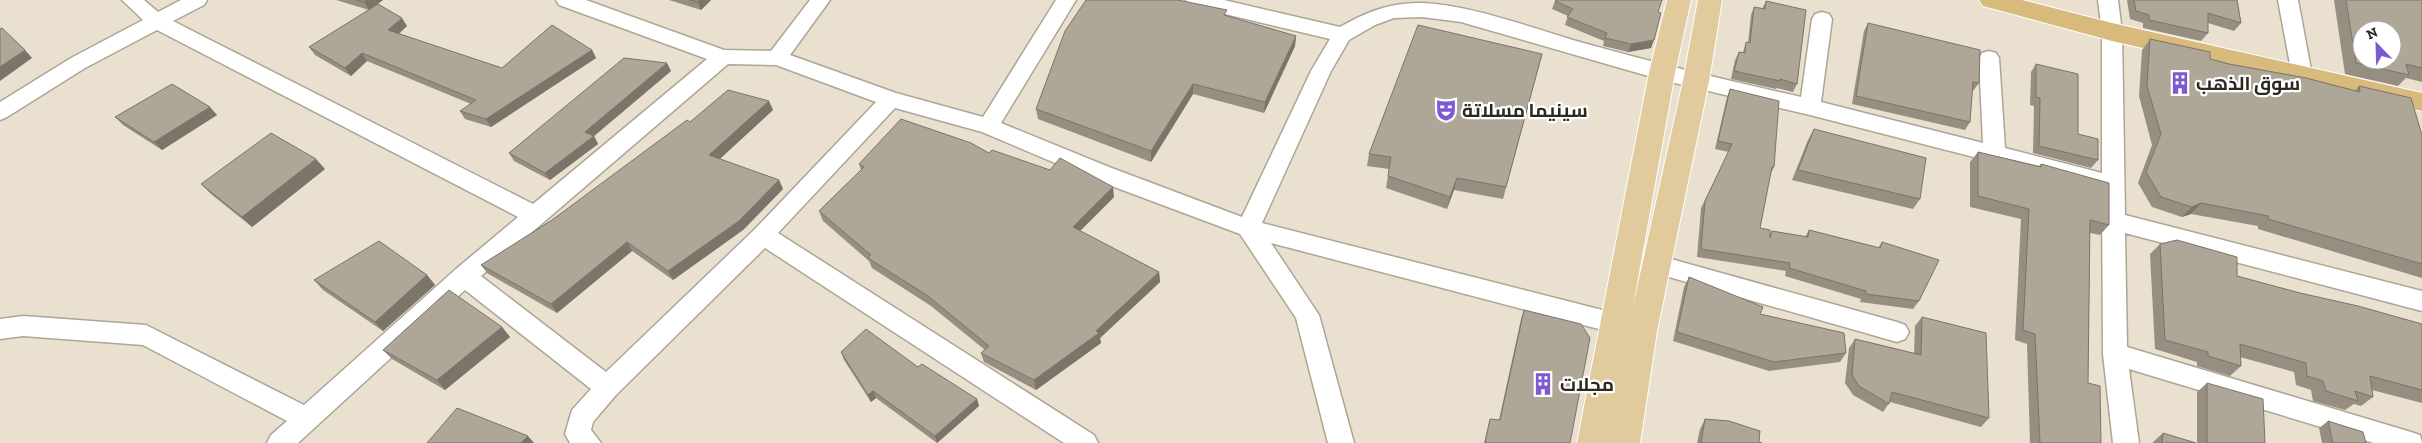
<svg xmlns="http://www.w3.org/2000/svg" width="2422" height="443" font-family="'Zilla Slab',Cairo,serif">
<rect width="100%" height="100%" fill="#e9e0cf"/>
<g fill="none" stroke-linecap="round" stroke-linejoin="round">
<defs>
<path id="minor" d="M122 0H144L158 12 181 0H207L204 5 173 21 533 204 707 59 559 5 556 0H586L724 50 771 51 810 0H830L790 55 896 93 983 117 1056 0H1076L1001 123 1109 167 1242 217 1311 71 1330 39 1196 7 1189 5 1186 0H1224L1340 27C1366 12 1391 2 1422 3 1474 5 1536 30 1587 44 1658 64 1729 81 1801 97L1812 19 1815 14 1822 12 1829 14 1832 19 1821 102 1983 143 1979 58 1982 53 1989 51 1996 53 1999 58 2005 148 2102 173V32L2098 0H2118L2122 32 2125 215 2422 291V311L2125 233 2127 347 2411 432 2420 435 2422 443H2374L2129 369 2139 443H2113L2103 354 2102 190 1810 115 1662 80 1461 22 1422 17 1394 18 1375 25 1349 40 1331 71 1262 223 1614 313 1622 316 1626 323 1622 330 1614 333 1271 243 1319 315 1354 443H1328L1296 318 1240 234 1093 179 982 132 895 108 778 233 1094 435 1098 443H1064L765 248 616 395 593 422 591 430 601 443H570L565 434 572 410 591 389 465 290 298 443H267L271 435 287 421 143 345 23 336 0 339V319L23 316 146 325 304 405 456 269 518 217 157 30 85 68 7 117 0 120V102L71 58 143 20ZM728 64 776 65 876 102 755 229 606 372 481 276Z
M2278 0H2298L2312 75 2309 80 2302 82 2295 80 2292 75Z
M1628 247 1897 322 1905 325 1909 332 1905 339 1897 342 1620 263 1617 256 1620 249Z"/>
<path id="primary" d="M1667 0H1691L1675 73 1633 306 1683 81 1698 0H1722L1709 81 1657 331 1640 443H1577L1649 73Z"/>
<path id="trunk" d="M1979 0H2022L2112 23 2422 93V111L2112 41 1983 6Z"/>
</defs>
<use href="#minor" stroke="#ada595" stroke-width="3"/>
<use href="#primary" stroke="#fff" stroke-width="2"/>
<use href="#trunk" stroke="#fff" stroke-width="2"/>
<use href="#minor" fill="#fff" fill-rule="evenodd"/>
<use href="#primary" fill="#e1cb9d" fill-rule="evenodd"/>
<use href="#trunk" fill="#d7ba7c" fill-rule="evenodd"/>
</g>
<path fill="#968f81" d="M336 0H383L371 9 407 26 399 34 502 68 592 50 596 58 491 127 465 119 460 111 471 104 367 61 351 76 315 55 309 47 369 10Z
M669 0H711L701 10Z
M2127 0H2237L2241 23 2234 31 2208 23V33L2201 41 2143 28V23L2130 19Z
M2334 0H2422V82L2406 78 2398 86 2345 74Z
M1555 1 1658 12 1651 48 1628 52 1603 46 1604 41 1565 25 1568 16 1552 9Z
M1766 1 1797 84 1793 92 1777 88 1776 89 1731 79 1735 60 1739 52H1743L1746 42 1748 43 1751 15 1754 7 1762 9Z
M1226 16 1296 36 1295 46 1264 113 1193 94 1151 162 1038 119 1036 109Z
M1868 23 1979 83 1973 91H1972L1970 122 1965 130 1852 104 1864 31Z
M2150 39 2210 59 2229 64 2355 91 2359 86 2422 135V278L2258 229V226L2191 214 2182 217 2152 207 2138 183 2152 145 2139 96 2142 50Z
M1542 54 1503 199 1454 190 1447 209 1386 188 1389 169 1367 166 1369 154Z
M2036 64 2078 134 2098 160 2091 168 2033 153 2034 106 2030 105 2031 72Z
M671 71 594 136 598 144 550 180 514 161 509 153Z
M1730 89 1774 167 1770 175 1760 228 1770 236 1772 231 1805 237 1809 230 1878 248 1882 242 1919 301 1913 309 1860 302 1861 299 1785 276 1786 271 1697 257 1701 208 1729 152 1715 149 1727 97Z
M773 110 720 159 779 180 783 189 743 230 673 280 632 251 557 313 487 273 481 265 552 220 690 122Z
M217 115 162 150 123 125 115 117Z
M1814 129 1920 199 1913 209 1792 180 1808 140Z
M1978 152 2039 166 2041 164 2109 225 2100 235 2090 233 2088 383 2101 443H2030L2027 344 2015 340 2021 219 1970 207V162Z
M989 153 1114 197 1080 231 1159 272 1160 282 1100 338 1101 343 1036 390 984 362 981 353 985 350 931 306 872 268 869 261 823 221 819 211 861 170 859 164Z
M325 169 252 227 211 194 201 184Z
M2160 244 2237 276 2300 293 2422 324V403L2372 390 2373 397 2361 406 2354 404 2345 410 2313 401 2311 390 2296 385 2294 372 2240 357 2241 366 2230 376 2197 366V362L2155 349 2150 254Z
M427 275 435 285 383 331 323 290 314 280Z
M1689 277 1760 314 1846 353 1840 362 1769 371 1673 341 1684 287Z
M1524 310 1570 443H1484L1490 419 1499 420 1521 319Z
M1922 317 1989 418 1981 427 1890 402 1883 412 1853 395 1845 383 1849 348 1855 339 1914 353 1915 326Z
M502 327 510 337 445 390 392 359 383 350Z
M841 352 918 367 977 399 979 406 937 443 876 398 871 402 844 360Z
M2207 383 2265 443H2197V392Z
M1705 419 1759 442 1762 443H1697L1700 429Z
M2328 421 2366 443H2322L2319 428Z
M2163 433 2196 443H2153V442Z"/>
<path fill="#7a7469" d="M367 0H383L369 10 364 2Z
M700 0H711L701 10 698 2Z
M402 18 407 26 393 38 388 30Z
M1296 36 1295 46 1264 113 1265 102Z
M1654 40 1651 48 1628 52 1631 44Z
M25 50 32 58 0 81V67Z
M592 50 596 58 491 127 486 119Z
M362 53 367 61 351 76 345 68Z
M667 63 671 71 594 136 598 144 550 180 545 173 585 132Z
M1193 84V94L1151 162V151Z
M769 101 773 110 713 165 709 155Z
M210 107 217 115 162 150 154 142Z
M316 159 325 169 252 227 242 217Z
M1457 178 1454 190 1447 209 1450 197Z
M779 180 783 189 743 230 673 280 668 271Z
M1113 187 1114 197 1074 237 1073 227Z
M2201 203 2191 214 2182 217 2192 207Z
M627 242 632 251 557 313 551 304Z
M1159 272 1160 282 1100 338 1101 343 1036 390 1034 380 1096 331Z
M427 275 435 285 383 331 375 322Z
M502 327 510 337 445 390 437 380Z
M873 391 876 398 871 402 868 395Z
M977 399 979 406 937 443 935 436Z
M528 436 534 443H521Z"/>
<path fill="#aea696" stroke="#7a7469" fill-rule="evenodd" d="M357 0H367L364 2Z
M690 0H700L698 2Z
M1086 0H1178L1227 10 1224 15 1296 36 1265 102 1193 84 1151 151 1036 109 1065 31Z
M1556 0H1662L1658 12 1661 13 1654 40 1631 44 1605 38 1607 33 1567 17 1573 9 1555 1Z
M2134 0H2237L2241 23 2208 13V33L2149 20V15L2136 11Z
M2346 0H2422V68L2406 64 2409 75 2356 63ZM2362 30H2392V60H2362Z
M1766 1 1806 10 1797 84 1780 79V81L1734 71 1739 52 1745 53 1746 42 1750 43 1754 7 1765 9Z
M378 4 402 18 388 30 502 68 552 25 592 50 486 119 460 111 476 100 362 53 345 68 309 47Z
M1868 23 1980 50 1979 83 1973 82 1970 122 1856 96Z
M1418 25 1542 54 1506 187 1457 178 1450 197 1388 176 1391 157 1369 154Z
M2 28 25 50 0 67V29Z
M2150 39 2210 52V59L2229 64 2306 78 2360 92 2359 86 2411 98 2422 135V264L2268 219V216L2201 203 2192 207 2161 197 2146 172 2161 134 2147 86Z
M624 58 667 63 585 132 594 136 545 173 509 153Z
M2036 64 2078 74V134L2098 139V160L2039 146 2040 98 2036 97Z
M172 84 210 107 154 142 115 117Z
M1730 89 1779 101 1774 167H1772L1760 228 1770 230V238L1772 231 1808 237 1809 230 1880 248 1882 242 1939 260 1919 301 1866 294V291L1789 268 1790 263 1701 249 1705 201 1732 144 1718 141Z
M728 90 769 101 709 155 779 180 739 221 668 271 627 242 551 304 481 265 552 220 687 120 690 122Z
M901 119 971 143 989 153 992 150 1050 170 1060 158 1113 187 1073 227 1159 272 1096 331 1099 333 1034 380 981 353 989 346 928 296 868 258 871 255 819 211 864 167 859 164Z
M1814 129 1926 158 1920 199 1798 170Z
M271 133 316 159 242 217 201 184Z
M1978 152 2041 167V164L2109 183V225L2090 220 2088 383 2100 386 2101 443H2040L2035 334 2023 330 2029 209 1978 196Z
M2177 240 2237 257V276L2300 293 2358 306 2422 324V390L2370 376 2373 397 2355 391 2358 401 2326 391 2323 381 2307 376 2306 363 2240 344 2241 366 2208 356V352L2165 340 2160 244Z
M379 241 427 275 375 322 314 280Z
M1689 277 1763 307 1760 314 1844 333 1846 353 1774 362 1677 332Z
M449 290 502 327 437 380 383 350Z
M1524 310 1581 324 1590 338 1570 443H1485L1490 419 1500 420Z
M1922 317 1986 333 1989 418 1892 392 1889 404 1859 386 1852 375 1855 339 1921 355Z
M866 329 918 367 922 364 977 399 935 436 873 391 868 395 841 352Z
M2207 383 2263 399 2265 443H2207Z
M457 408 528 436 521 443H427Z
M1705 419 1729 421 1760 431 1759 442 1762 443H1701Z
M2328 421 2363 432 2366 443H2333Z
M2163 433 2196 443H2162Z"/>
<defs>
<symbol id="building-bare" viewBox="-9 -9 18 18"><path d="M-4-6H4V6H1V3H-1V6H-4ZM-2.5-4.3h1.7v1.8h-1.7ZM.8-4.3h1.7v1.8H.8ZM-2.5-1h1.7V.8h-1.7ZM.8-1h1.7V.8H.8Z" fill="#7f59d3" stroke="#fff" stroke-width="2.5" paint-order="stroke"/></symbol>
<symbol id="theatre-bare" viewBox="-9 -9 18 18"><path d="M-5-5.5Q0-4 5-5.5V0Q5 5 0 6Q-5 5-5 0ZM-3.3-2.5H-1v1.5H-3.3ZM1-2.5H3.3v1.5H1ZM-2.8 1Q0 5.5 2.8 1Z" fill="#7f59d3" stroke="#fff" stroke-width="2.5" paint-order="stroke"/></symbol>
</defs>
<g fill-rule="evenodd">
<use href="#building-bare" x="2164" y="67" width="32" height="32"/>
<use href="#theatre-bare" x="1430" y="94" width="32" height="32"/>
<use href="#building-bare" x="1527" y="368" width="32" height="32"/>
</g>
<g text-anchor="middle" stroke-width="4.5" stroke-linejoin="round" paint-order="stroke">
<g font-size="19" font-weight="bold" fill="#2c2922" stroke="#fff" text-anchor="start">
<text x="2196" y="90">سوق الذهب</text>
<text x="1462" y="117">سينيما مسلاتة</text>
<text x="1560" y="391">مجلات</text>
</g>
</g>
<g transform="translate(2377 45) rotate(337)"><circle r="24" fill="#ffffff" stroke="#aba9a7"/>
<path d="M0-4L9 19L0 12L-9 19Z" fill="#7f59d3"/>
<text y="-8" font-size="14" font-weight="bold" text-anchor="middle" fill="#2c2922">N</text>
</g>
</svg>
